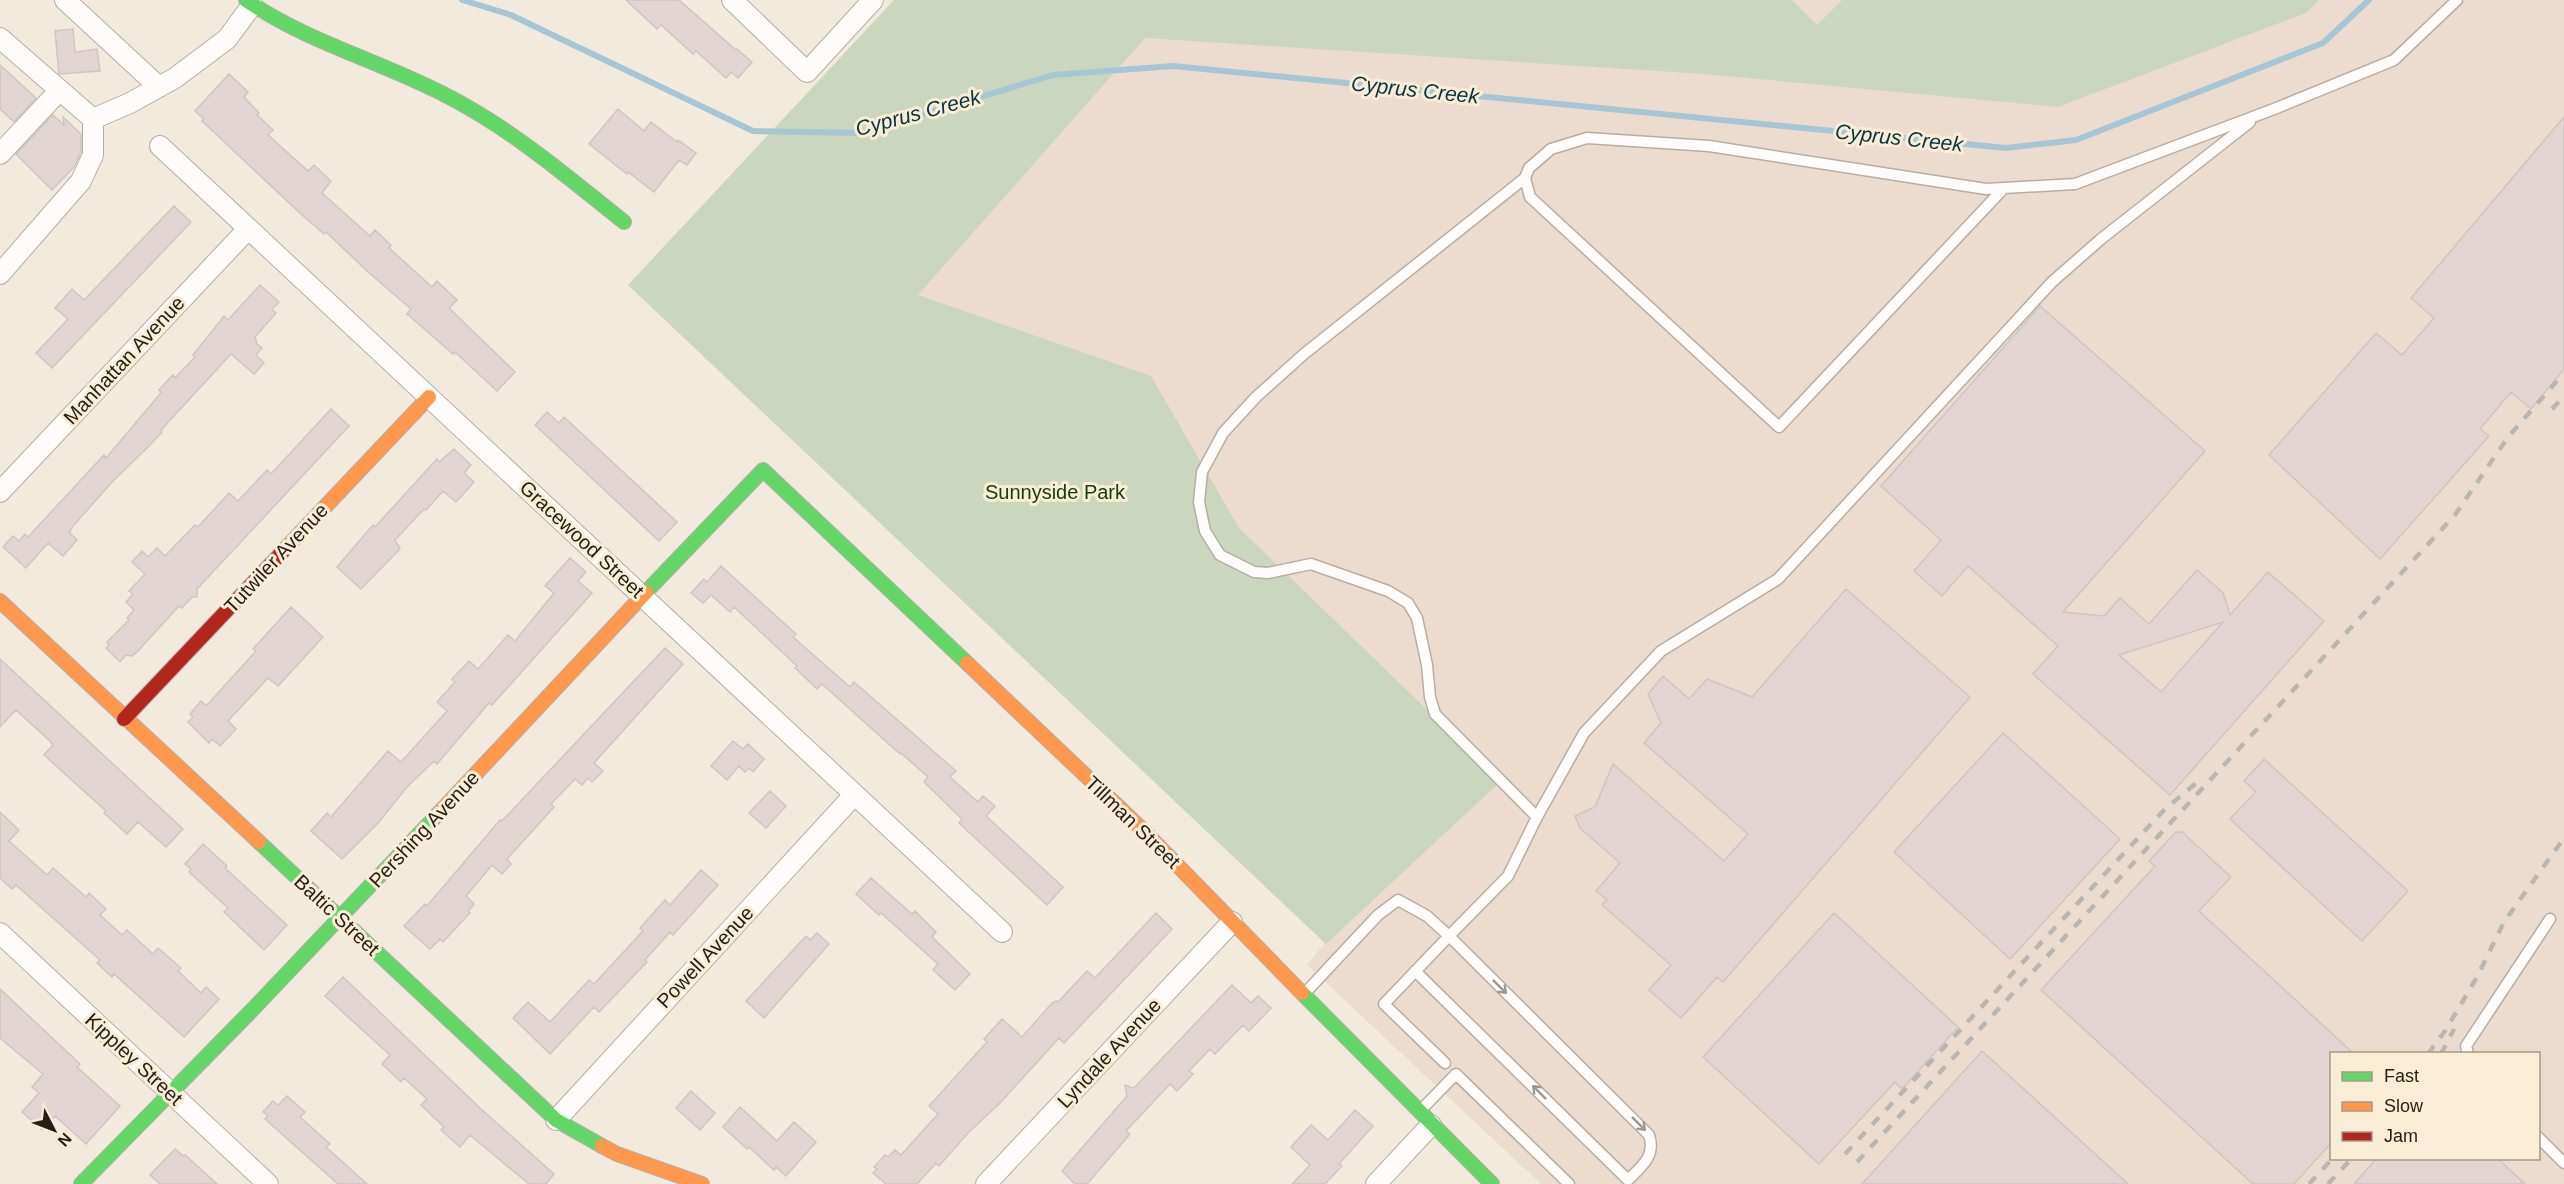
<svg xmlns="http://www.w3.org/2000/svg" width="2564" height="1184" font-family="Helvetica,sans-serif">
<rect width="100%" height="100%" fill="#f2eadd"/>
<path fill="#ecdcd0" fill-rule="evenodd" d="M905 0H2564V1184H1541L1307 965 1325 943 628 285 757 160ZM2332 1054H2538V1158H2332Z"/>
<path fill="#cad7be" d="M894 0H1792L1817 25 1842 0H2319L2306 13 2058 107 1704 74 1145 38 918 295 1151 376 1239 528 1501 781 1326 944 628 285Z"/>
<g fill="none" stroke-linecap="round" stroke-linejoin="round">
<path stroke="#a7c6d5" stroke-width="6" d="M462 0 511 15 753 131 861 133 1053 75 1173 66 2006 148 2076 140 2323 43 2369 0"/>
</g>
<path fill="#e3d5d3" stroke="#cec6c2" stroke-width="1.5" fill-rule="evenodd" d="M626 0H679L736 50 737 49 752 62 738 78 731 72 726 78 696 51 693 54 661 25 657 29Z
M73 29 75 52 97 49 100 71 59 74 55 31Z
M0 65 36 98 14 122 0 109Z
M229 74 248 92 244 97 259 113 257 115 273 130 268 135 308 171 314 165 331 181 322 193 370 236 375 230 391 245 389 248 432 287 437 281 457 300 449 308 515 372 497 391 455 352 453 354 407 314 411 309 367 271 326 232 324 234 302 215 202 121 204 119 195 111Z
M618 109 644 131 651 122 677 142 678 140 696 153 687 165 679 160 654 192 628 172 627 174 589 144Z
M53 115 64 125 63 117 81 134V152L74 167 52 190 16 154Z
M2564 117V369L2531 409 2511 392 2480 429 2489 436 2380 559 2269 455 2376 333 2402 355 2434 318 2411 298Z
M174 206 191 222 52 368 36 353 68 319 55 308 72 289 84 300Z
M260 285 279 302 272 309 276 313 255 337 257 344 262 348 256 355 264 363 254 374 231 354 161 430 162 432 148 447 112 482 73 526 69 532 77 540 63 556 48 543 26 568 3 547 13 536 19 541 25 534 28 537 104 455 106 458 155 400 161 392 159 390 173 375 175 378 195 357 193 355 224 316 228 320Z
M2040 306 2205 451 2063 612 2104 616 2120 598 2149 624 2197 570 2223 593 2230 615 2268 572 2324 621 2170 795 2033 674 2058 646 1968 566 1942 596 1914 571 1941 540 1881 486ZM2223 622 2161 692 2119 655Z
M331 409 349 426 197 589V597H192L182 608 179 606 137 652 132 656 126 655 120 662 106 648 109 645 107 642 129 620 127 618 134 610 126 602 133 594 129 591 145 574 132 562 142 551 148 557 157 548 165 556 195 525 198 527 229 493 238 501 267 470 271 474Z
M547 412 559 423 564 417 677 522 659 541 535 425Z
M454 449 471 465 464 473 474 482 456 502 443 491 426 510 424 509 395 540 400 549 361 589 337 567 373 525 375 527 437 459 439 462Z
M570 558 586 572 578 581 592 593 492 705 489 703 437 764 434 761 407 787 379 822 342 859 311 831 327 813 331 817 388 751 401 762 447 711 437 702 455 682 452 679 469 661 478 669 508 635 515 641 554 593 545 586Z
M721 566 796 634 793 637 850 687 854 682 956 771 950 777 978 802 983 796 995 806 986 816 1063 887 1047 905 959 823 962 819 924 782 928 777 901 753 900 754 822 684 817 689 795 668 797 666 734 607 730 612 711 595 703 603 691 593 704 579 707 582Z
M1846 589 1970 697 1723 982 1717 977 1681 1018 1649 990 1671 965 1602 905 1607 900 1596 891 1620 863 1580 828 1575 816 1595 807 1613 764 1724 861 1748 834 1644 743 1661 723 1648 694 1663 676 1689 699 1707 679 1752 697Z
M291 607 323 637 278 686 268 678 228 721 236 729 220 746 212 739 209 743 188 722 193 717 190 714 201 701 205 705 208 704 256 651 253 649Z
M665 648 683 664 594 763 603 771 592 782 588 778 582 785 575 779 551 804 554 807 507 859 511 864 502 874 492 865 466 896 474 904 468 911 470 913 443 942 440 939 430 949 404 926 425 904 427 906 500 820 502 821Z
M0 659 183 829 166 847 138 822 127 834 104 813 106 811 44 755 53 745 51 742 16 710 0 727Z
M2003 733 2120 839 2010 959 1894 852Z
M733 741 743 749 748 744 764 759 753 772 749 768 745 772 739 766 727 780 711 766Z
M2264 759 2408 891 2362 941 2230 819 2256 792 2244 781Z
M770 791 786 806 766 828 749 813Z
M0 812 19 830 9 841 47 875 53 868 86 897 89 893 106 909 100 915 122 935 127 930 153 954 158 948 181 968 178 971 201 993 206 987 219 999 184 1037 114 974 112 977 97 963 100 960 16 885 12 889 0 878Z
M2176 832H2182L2231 877 2199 911 2353 1053H2331V1143L2294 1184H2253L2041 990 2155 866 2149 861Z
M203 844 227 866 225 868 287 925 264 950 224 912 228 908 189 872 191 869 185 864Z
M701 870 718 885 673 935 670 932 645 960 647 962 599 1012 594 1007 550 1054 513 1018 528 1002 550 1022 589 980 594 984 643 931 640 928 665 900 670 905Z
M871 878 912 914 915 911 936 932 932 937 970 974 955 990 933 970 938 964 881 913 879 915 856 894Z
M1156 913 1172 929 1064 1043 1059 1038 1000 1103 968 1133 939 1166 936 1163 917 1184H886L873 1173 877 1169 874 1167 885 1155 888 1157 895 1150 901 1155 938 1114 929 1106 987 1042 984 1039 1002 1019 1022 1037 1052 1003 1056 1001 1058 1002 1087 971 1095 978Z
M1834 913 1958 1027 1902 1089 1895 1082 1819 1164 1703 1057Z
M817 933 829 944 764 1018 746 1001 806 936 810 940Z
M343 977 481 1109 554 1174 546 1184H529L470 1135 460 1147 441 1130 444 1127 421 1105 427 1099 404 1078 401 1082 382 1064 390 1055 325 996Z
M1232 985 1251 1003 1258 996 1271 1008 1249 1031 1243 1025 1215 1054 1210 1049 1189 1071 1193 1074 1177 1091 1170 1084 1126 1131 1130 1134 1087 1184H1075L1062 1171 1127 1096 1125 1085 1134 1088Z
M0 989 80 1064 77 1067 120 1106 86 1144 55 1116 42 1130 22 1112 39 1093 32 1087 43 1074 0 1038Z
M1982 1051 2128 1184H1862Z
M691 1091 715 1113 700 1130 676 1108Z
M287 1096 305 1112 300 1117 330 1144 326 1147 367 1184H338L265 1119 268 1116 263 1112 273 1101 278 1105Z
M740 1107 777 1141 794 1122 816 1142 786 1176 776 1167 774 1170 749 1147 747 1149 723 1127Z
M1355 1110 1373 1126 1339 1164 1342 1166 1325 1184H1292L1310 1165 1291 1147 1311 1125 1328 1140Z
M175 1149 183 1156 185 1155 217 1184H160L150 1175Z
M2377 1158H2497L2525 1184H2354Z"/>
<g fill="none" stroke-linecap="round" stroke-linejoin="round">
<defs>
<path id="lane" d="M1525 178 1304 354 1256 397 1223 433 1202 472 1199 502 1205 531 1220 555 1254 572 1268 573 1311 564 1388 591 1408 603 1417 618 1427 665 1430 697 1435 714 1537 817
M2004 188 1779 427 1530 197 1525 178 1529 168 1551 149 1587 138 1709 146 1986 189 2075 184 2274 109 2394 60 2457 0
M1415 971 1628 1180C1642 1166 1656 1156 1649 1135L1449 936 1384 1004 1445 1063
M1305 993 1378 915 1398 900 1427 916 1449 936 1508 876 1537 817 1584 733 1661 651 1778 579 2052 282 2101 239 2250 122
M2468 1054 2466 1046 2550 919
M1420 1111 1456 1074 1569 1184
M2538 1137 2564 1163"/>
<path id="street" d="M65 0 159 87
M732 0 807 72 873 0
M0 38 93 119
M93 119 130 103 175 78 227 39 252 5
M160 146 1002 932
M0 154 59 91
M0 274 81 181 93 155V119
M0 492 248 229
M0 933 268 1184
M556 1120 854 795
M986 1184 1232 922
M1376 1184 1431 1125"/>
<path id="fast" d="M246 0C310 44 385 62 453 99 515 132 569 178 624 222
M646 592 763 470 967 663
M259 842 556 1120 602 1146
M1302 993 1492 1184
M81 1184 254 1008 439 813"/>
<path id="slow" d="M286 548 429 397
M0 601 259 842
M967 663 1144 831 1302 993
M439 813 646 592
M602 1146 617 1154 702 1184"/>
<path id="jam" d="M124 719 286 548"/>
</defs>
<use href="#lane" stroke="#b4aea4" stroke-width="13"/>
<use href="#street" stroke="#b4aea4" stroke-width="22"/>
<use href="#fast" stroke="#b4aea4" stroke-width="16"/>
<use href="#slow" stroke="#b4aea4" stroke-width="16"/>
<use href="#jam" stroke="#b4aea4" stroke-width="16"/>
<use href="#lane" stroke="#fdfcfa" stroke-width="10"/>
<use href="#street" stroke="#fdfcfa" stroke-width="20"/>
<use href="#fast" stroke="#63d668" stroke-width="14"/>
<use href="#slow" stroke="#ff974d" stroke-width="14"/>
<use href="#jam" stroke="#b3261e" stroke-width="14"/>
<path stroke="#b8b6b3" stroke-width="4.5" stroke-dasharray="10 10" stroke-linecap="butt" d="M2552 409 2564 396
M2428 1054 2445 1031 2477 977 2504 922 2564 838
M2441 1054 2454 1029
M1845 1154 2165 809 2200 780
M1857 1162 2455 515 2508 437 2564 373
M2309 1184 2333 1158
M2328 1184 2352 1158"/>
</g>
<defs><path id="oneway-shaft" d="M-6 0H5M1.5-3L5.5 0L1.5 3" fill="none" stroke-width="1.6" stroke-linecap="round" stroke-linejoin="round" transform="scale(1.5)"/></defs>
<g stroke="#9b9893">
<use href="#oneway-shaft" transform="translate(1500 987) rotate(45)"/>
<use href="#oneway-shaft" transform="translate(1539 1092) rotate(-135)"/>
<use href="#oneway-shaft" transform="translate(1639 1124) rotate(45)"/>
</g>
<g text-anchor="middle" stroke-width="6" stroke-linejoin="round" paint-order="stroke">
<g font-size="20" fill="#231e16" stroke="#faedd5">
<text transform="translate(124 360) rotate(-47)" y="7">Manhattan Avenue</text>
<text transform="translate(582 539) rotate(43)" y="7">Gracewood Street</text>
<text transform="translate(276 558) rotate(-47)" y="7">Tutwiler Avenue</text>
<text transform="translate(1133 822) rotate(44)" y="7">Tillman Street</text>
<text transform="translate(424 829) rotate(-47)" y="7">Pershing Avenue</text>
<text transform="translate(337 915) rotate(43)" y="7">Baltic Street</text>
<text transform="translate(705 957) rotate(-47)" y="7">Powell Avenue</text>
<text transform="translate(1109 1053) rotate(-47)" y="7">Lyndale Avenue</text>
<text transform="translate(134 1059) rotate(43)" y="7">Kippley Street</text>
</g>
<g font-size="20" fill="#123e09" stroke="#faedd5">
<text x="1055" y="499">Sunnyside Park</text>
</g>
<g font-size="21" font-style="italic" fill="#083346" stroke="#faedd5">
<text transform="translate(1415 90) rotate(6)" y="7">Cyprus Creek</text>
<text transform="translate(918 113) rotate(-15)" y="7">Cyprus Creek</text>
<text transform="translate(1899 138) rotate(6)" y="7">Cyprus Creek</text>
</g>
</g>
<rect x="2330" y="1052" width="210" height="108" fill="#faedd5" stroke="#a49a89" stroke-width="1.5"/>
<rect x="2342" y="1072" width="30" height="9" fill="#63d668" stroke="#a49a89" stroke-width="1.5"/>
<text x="2384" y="1082" font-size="18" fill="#231e16">Fast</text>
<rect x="2342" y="1102" width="30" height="9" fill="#ff974d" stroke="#a49a89" stroke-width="1.5"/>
<text x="2384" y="1112" font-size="18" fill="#231e16">Slow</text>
<rect x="2342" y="1132" width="30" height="9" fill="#b3261e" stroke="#a49a89" stroke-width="1.5"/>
<text x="2384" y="1142" font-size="18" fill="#231e16">Jam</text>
<g transform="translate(54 1130) rotate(132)" stroke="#faedd5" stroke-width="4.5" paint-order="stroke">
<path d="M0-4.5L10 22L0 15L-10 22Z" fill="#231e16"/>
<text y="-9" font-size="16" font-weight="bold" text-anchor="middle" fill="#231e16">N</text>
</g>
</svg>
